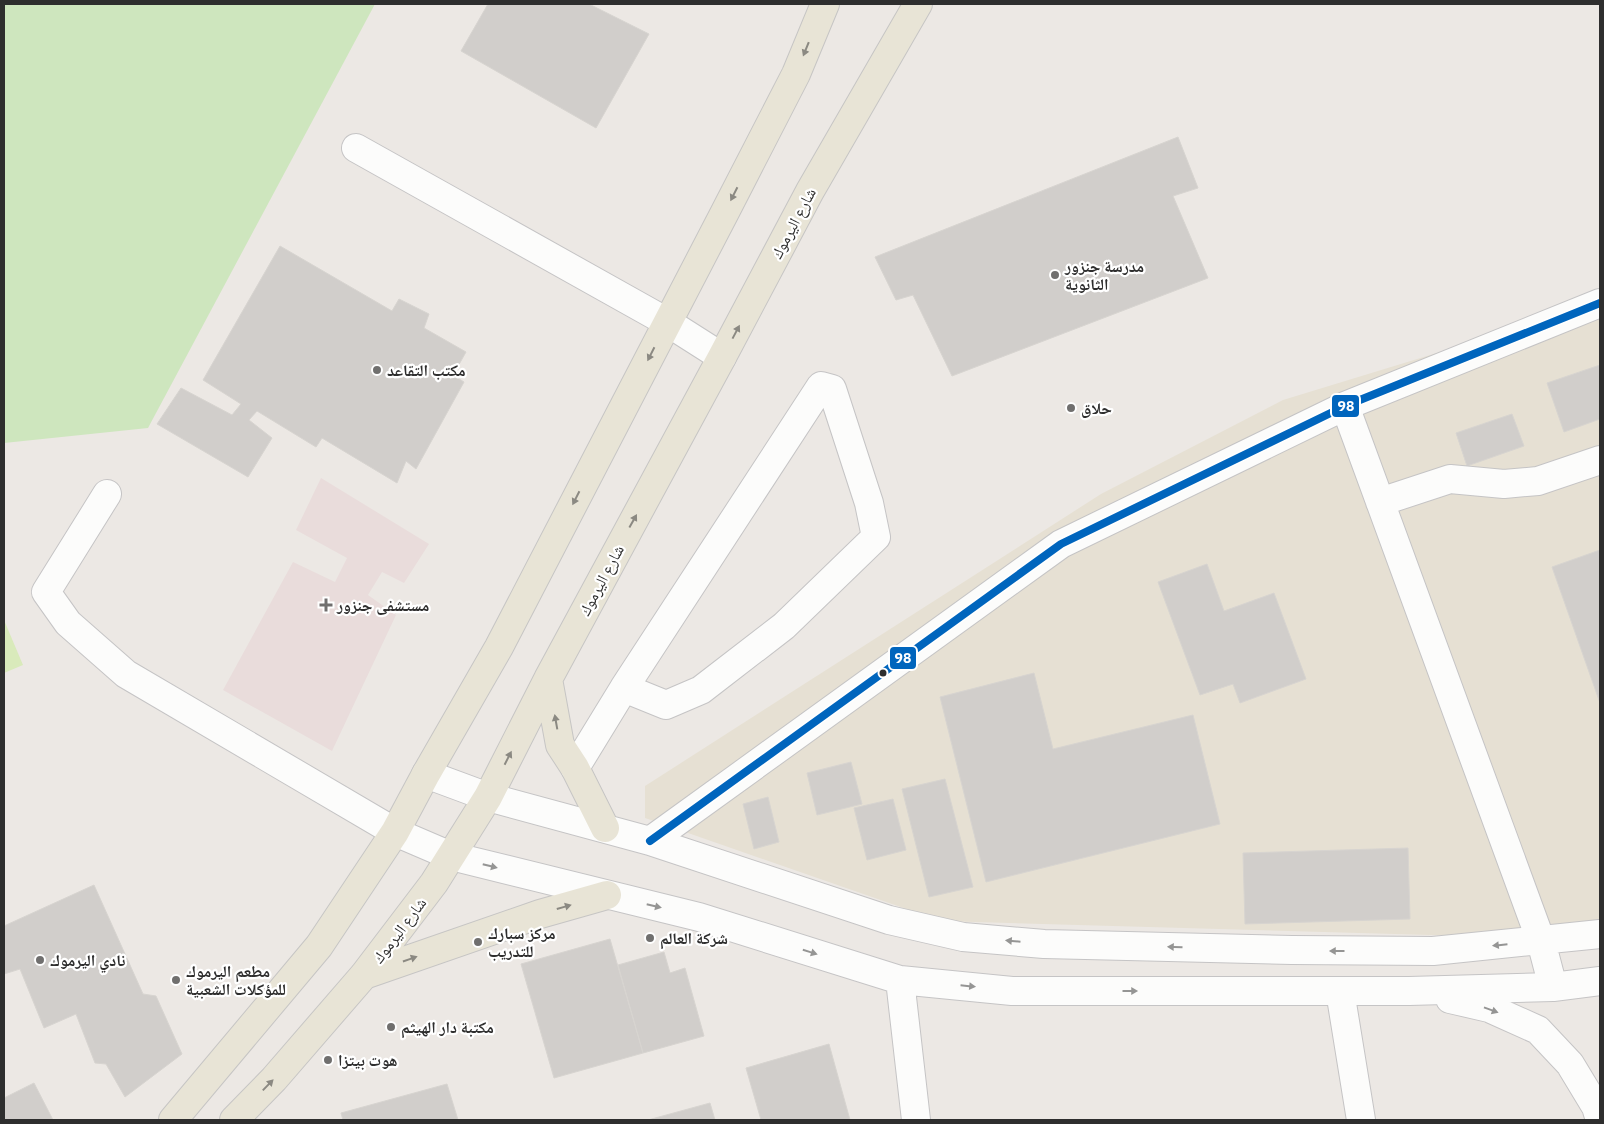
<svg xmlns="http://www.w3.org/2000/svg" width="1604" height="1124" font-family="'IBM Plex Sans','Noto Naskh Arabic',sans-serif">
<rect width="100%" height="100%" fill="#ece8e4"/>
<path fill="#e6e0d3" d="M1600 303V919L1502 937 941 921 645 818V786L1101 494 1283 400Z"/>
<path fill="#e9dcdb" d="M321 478 429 544 404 583 382 572 368 595 396 615 332 751 223 690 293 562 335 582 347 558 296 530Z"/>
<path fill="#cee6be" d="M4 4H375L148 428 4 443Z"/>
<path fill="#d9eabb" d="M4 620 23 665 4 673Z"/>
<path fill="#d1cecb" stroke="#d7d4d0" d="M488 4H589L649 34 596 128 461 51Z
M1178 137 1198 188 1173 196 1208 278 952 376 913 295 896 300 875 257Z
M280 246 392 311 399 299 429 314 424 328 466 352 453 375 464 382 416 469 406 461 397 483 322 438 316 447 257 411 249 420 272 438 248 477 157 424 181 388 232 415 241 404 203 380Z
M1600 365V419L1564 432 1547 383Z
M1512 414 1524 446 1467 466 1456 433Z
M1600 550V703L1552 567Z
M1207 564 1224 611 1274 593 1306 679 1240 703 1233 684 1200 695 1158 582Z
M1034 673 1053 749 1193 715 1220 824 986 882 940 697Z
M851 762 862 804 817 815 807 773Z
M945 779 973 887 929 897 902 789Z
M768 797 779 842 754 849 743 804Z
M893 799 906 850 867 860 854 808Z
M1408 848 1410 919 1245 924 1243 853Z
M94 885 143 994 156 996 182 1054 125 1097 106 1064 95 1063 76 1014 44 1028 20 969 4 974V926Z
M610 939 643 1053 554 1078 521 964Z
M664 952 670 973 685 968 704 1036 643 1053 618 965Z
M829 1044 850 1120H761L746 1068Z
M34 1083 53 1120H4V1098Z
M447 1084 458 1120H343L341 1113Z
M710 1103 715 1120H648Z"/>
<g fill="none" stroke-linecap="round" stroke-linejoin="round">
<defs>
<path id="minor" d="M356 148 667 322 722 357
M1345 406 1541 941 1553 987
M107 494 46 592 68 623 126 674 395 832 451 856 699 917 900 980 1012 991H1409L1553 987 1600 981
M1380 502 1450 479 1504 484 1538 481 1600 460
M575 768 624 688 821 386 832 389 869 503 876 537 784 626 701 690 666 705 624 688
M426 774 488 797 650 841 889 920 963 937 1044 944 1292 950 1433 951 1600 934
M650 841 1061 544 1345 406 1600 303
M900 980 916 1120
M1340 991 1361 1120
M1450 999 1489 1008 1538 1030 1570 1064 1596 1107 1600 1120"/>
<path id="major" d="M548 679 560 745 575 768 605 828
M364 975 540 914 607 895
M173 1120 319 946 395 832 426 774 499 647 725 212 796 74 825 4
M234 1120 274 1079 364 975 434 883 488 797 548 679 722 357 810 191 918 4"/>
</defs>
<use href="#minor" stroke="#c5c4c5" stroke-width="30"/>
<use href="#major" stroke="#c6c5c4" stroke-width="30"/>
<use href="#minor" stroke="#fcfcfb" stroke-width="28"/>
<use href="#major" stroke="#e8e4d6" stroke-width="28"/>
<defs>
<path id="bus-1" d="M650 841 1061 544 1345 406 1600 303"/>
</defs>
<use href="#bus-1" stroke="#fff" stroke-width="11"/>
<use href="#bus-1" stroke="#0065bd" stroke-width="8"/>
</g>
<defs><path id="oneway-solid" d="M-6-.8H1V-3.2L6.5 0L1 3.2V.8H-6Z" transform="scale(1.25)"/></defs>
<g fill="#8b8982">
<use href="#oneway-solid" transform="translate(806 49) rotate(112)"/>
<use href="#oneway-solid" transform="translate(734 194) rotate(117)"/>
<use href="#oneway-solid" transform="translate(736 332) rotate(-62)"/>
<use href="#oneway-solid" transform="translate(651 354) rotate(117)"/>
<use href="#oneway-solid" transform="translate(576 498) rotate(117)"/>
<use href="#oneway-solid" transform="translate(633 521) rotate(-61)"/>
<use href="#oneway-solid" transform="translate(556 722) rotate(-100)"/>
<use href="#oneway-solid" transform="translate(508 758) rotate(-63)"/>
<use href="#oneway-solid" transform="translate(564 907) rotate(-16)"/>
<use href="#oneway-solid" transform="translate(410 959) rotate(-19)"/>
<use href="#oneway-solid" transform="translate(268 1085) rotate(-46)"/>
</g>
<g fill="#959594">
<use href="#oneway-solid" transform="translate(490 866) rotate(14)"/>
<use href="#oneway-solid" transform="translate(654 906) rotate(13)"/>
<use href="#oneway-solid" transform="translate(1013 941) rotate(-175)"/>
<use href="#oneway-solid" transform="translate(1500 945) rotate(174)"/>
<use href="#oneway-solid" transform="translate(1175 947) rotate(-178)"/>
<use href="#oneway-solid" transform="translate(1337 951) rotate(-180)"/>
<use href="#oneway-solid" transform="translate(810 952) rotate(17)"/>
<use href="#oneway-solid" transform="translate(968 986) rotate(6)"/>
<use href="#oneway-solid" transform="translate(1130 991)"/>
<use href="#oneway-solid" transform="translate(1491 1010) rotate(20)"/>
</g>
<g fill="#706f6e" stroke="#fff" stroke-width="2">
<circle cx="1055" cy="275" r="5"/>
<circle cx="377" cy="370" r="5"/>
<circle cx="1071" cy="408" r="5"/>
<path d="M323.5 597.5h5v5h5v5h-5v5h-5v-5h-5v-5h5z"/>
<circle cx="650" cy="938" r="5"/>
<circle cx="478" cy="942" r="5"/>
<circle cx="40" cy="960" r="5"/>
<circle cx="176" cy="980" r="5"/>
<circle cx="391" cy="1027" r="5"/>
<circle cx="328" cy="1060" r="5"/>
</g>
<circle fill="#2e2e2e" stroke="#fff" stroke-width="2" cx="883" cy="673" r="4.5"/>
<g text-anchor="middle" stroke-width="4.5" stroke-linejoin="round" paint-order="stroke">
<g font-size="16" fill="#2e2e2e" stroke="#fff">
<text transform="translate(793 223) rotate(-62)" y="6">شارع اليرموك</text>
<text transform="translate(601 580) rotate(-62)" y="6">شارع اليرموك</text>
<text transform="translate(399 930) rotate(-53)" y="6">شارع اليرموك</text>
</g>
<g font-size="16" font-weight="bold" fill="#2e2e2e" stroke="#fff" text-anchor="start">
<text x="1065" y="272">مدرسة جنزور<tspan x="1065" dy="18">الثانوية</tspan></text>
<text x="387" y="376">مكتب التقاعد</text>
<text x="1081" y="414">حلاق</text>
<text x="337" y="611">مستشفى جنزور</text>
<text x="488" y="939">مركز سبارك<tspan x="488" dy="18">للتدريب</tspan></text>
<text x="660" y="944">شركة العالم</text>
<text x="50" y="966">نادي اليرموك</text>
<text x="186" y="977">مطعم اليرموك<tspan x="186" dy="18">للمؤكلات الشعبية</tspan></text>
<text x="401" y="1033">مكتبة دار الهيثم</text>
<text x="338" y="1066">هوت بيتزا</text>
</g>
</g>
<g stroke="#fff" stroke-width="2">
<rect x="1331" y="394" width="29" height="24" rx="5" fill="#0065bd"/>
<rect x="889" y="646" width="28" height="24" rx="5" fill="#0065bd"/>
</g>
<g font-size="14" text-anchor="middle" font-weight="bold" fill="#fff">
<text x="1346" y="411">98</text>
<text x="903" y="663">98</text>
</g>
<rect width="1604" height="1124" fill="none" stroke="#2e2e2e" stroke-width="10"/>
</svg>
